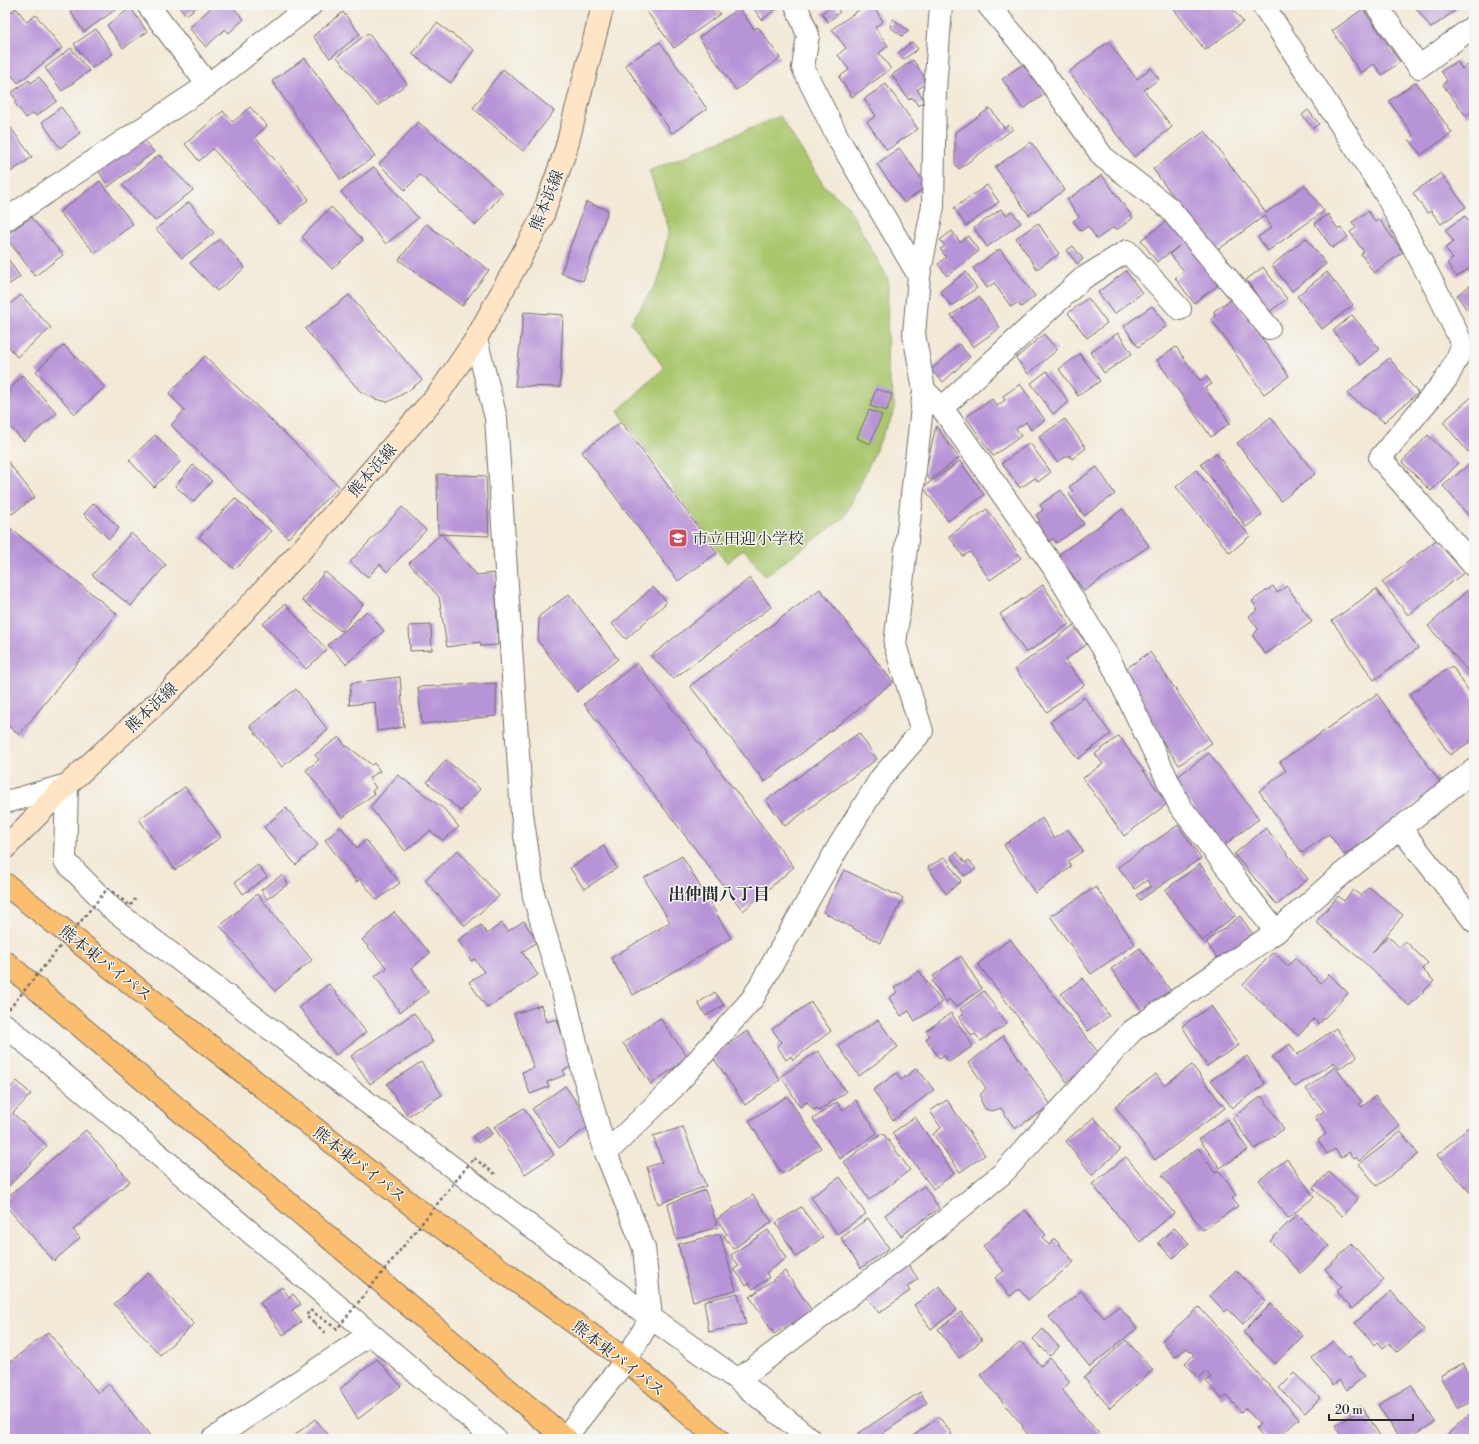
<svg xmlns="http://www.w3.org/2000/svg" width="1479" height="1444" font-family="'Libre Bodoni','Noto Serif JP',serif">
<rect width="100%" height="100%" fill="#f6f6f2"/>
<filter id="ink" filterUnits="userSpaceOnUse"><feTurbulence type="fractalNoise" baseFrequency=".025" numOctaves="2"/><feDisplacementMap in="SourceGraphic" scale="8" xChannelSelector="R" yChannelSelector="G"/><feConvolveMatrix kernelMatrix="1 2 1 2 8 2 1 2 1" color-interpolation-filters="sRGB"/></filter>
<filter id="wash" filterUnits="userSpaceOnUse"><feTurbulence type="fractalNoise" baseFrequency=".012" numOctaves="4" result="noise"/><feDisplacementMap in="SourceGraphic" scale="16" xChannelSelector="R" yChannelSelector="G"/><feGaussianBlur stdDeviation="0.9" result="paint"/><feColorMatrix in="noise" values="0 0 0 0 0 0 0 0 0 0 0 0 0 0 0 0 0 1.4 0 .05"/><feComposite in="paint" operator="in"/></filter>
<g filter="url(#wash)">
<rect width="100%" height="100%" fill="#f3e9d6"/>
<path fill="#aac76e" stroke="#6a794c" d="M780 116 824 186 847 205 888 279 887 367 895 409 844 518 765 576 744 549 727 563 618 411 664 368 631 322 659 279 669 229 649 171Z"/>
<g id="blocks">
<path fill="#b793d7" d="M77 5H122L84 32 70 11Z
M178 5H200L186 15Z
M214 5H231L244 19 229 33 225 29 206 47 189 28Z
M642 5H713L720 14 674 48Z
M751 5H781L762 20Z
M833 5 840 12 828 22 822 13Z
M866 5H872L883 21 875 27 888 46 879 53 891 69 852 97 839 77 849 70 838 55 846 48 832 29Z
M1176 5H1229L1243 22 1205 50 1173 8Z
M1421 5H1463L1431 28 1416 8Z
M16 8 27 22 36 15 62 48 18 83 5 67V17Z
M131 8 147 32 123 48 107 25Z
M739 8 754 29 758 27 780 58 736 90 699 37Z
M1363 9 1400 62 1382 75 1374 64 1361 73 1332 31Z
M343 12 360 34 330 58 313 36Z
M893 19 909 31 902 36 890 27Z
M437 23 474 50 451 83 412 54Z
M96 29 113 54 92 68 74 44Z
M368 33 407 84 377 106 337 57Z
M660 42 707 109 672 133 625 65Z
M912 42 918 49 904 59 898 53Z
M1108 42 1137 79 1151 68 1159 79 1144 90 1172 127 1134 157 1069 72Z
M71 48 89 71 62 91 45 68Z
M305 58 375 156 341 180 272 81Z
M913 60 928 82 917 90 925 101 918 106 912 97 909 100 892 75Z
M1457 61 1462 69 1474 61V111L1466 116 1443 85 1447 80 1441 71Z
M1025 63 1045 94 1023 109 1002 79Z
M503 69 554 111 523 151 473 108Z
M39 77 57 101 36 116 34 113 26 118 14 102 17 101 11 93 29 80 31 83Z
M1416 82 1452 133 1421 155 1409 139 1413 135 1389 101Z
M886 84 918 129 887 150 867 122 876 116 864 99Z
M61 107 80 133 60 148 42 122Z
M250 107 267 126 255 137 309 199 280 224 213 149 199 161 185 144 223 111 233 122Z
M990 108 1004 128 1009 125 1013 129 959 169 955 164V133Z
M1308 110 1319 124 1313 128 1302 115Z
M5 120 32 157 5 176Z
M418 122 503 193 476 225 420 175 405 190 379 164Z
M1205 131 1266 213 1305 185 1324 211 1268 251 1258 237 1272 227 1264 216 1215 252 1153 169Z
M142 138 154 152 108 187 99 171Z
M1031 142 1065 190 1029 215 995 167Z
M899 148 927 186 904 203 877 164Z
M159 155 193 190 155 221 122 185Z
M374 167 418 218 386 244 341 192Z
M1441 173 1466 207 1441 224 1431 211 1427 213 1413 193Z
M1102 175 1133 218 1118 229 1112 228 1097 239 1088 226 1081 231 1073 221 1079 217 1067 200Z
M100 181 133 224 95 253 59 212Z
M987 185 999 202 966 226 954 208Z
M189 202 214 233 182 258 156 229Z
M586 202 608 210 583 281 561 273Z
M331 207 363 240 332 269 302 237Z
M1001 209 1006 215 1012 211 1021 223 987 247 974 228Z
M1368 211 1375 222 1379 219 1403 252 1374 273 1361 254 1364 252 1350 232 1356 228 1352 222Z
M1328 214 1338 229 1341 228 1348 237 1332 248 1315 224Z
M1465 216 1474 229V265L1457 277 1447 263 1453 259 1445 248 1454 242 1445 230Z
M31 217 63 255 35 276 5 236Z
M1170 219 1221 283 1194 303 1175 278 1184 271 1170 254 1179 246 1157 262 1141 240Z
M1038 223 1059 254 1037 269 1016 238Z
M426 224 489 270 462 306 399 260Z
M952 231 960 242 968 236 979 251 947 276 938 264 946 257 940 249 945 246 940 240Z
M1306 238 1326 264 1292 291 1272 265Z
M220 239 245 268 217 291 190 263Z
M1073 246 1083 259 1077 264 1067 250Z
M1000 249 1035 296 1021 307 1017 303 1011 307 994 283 987 288 973 268Z
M5 254 20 277 5 287Z
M1263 267 1287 299 1269 312 1246 280Z
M1126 271 1142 293 1114 314 1098 292Z
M966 272 977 288 951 306 940 291Z
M1327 272 1353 305 1322 329 1297 296Z
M1474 283V304L1467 310 1457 295Z
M21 295 51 328 17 357 5 342V308Z
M349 295 422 380 408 391 388 402 375 399 360 391 305 329Z
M979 297 1000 328 973 347 951 315Z
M1088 298 1107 323 1087 338 1068 313Z
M1233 298 1289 376 1264 394 1211 319 1215 317 1214 311Z
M1152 306 1167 326 1138 347 1124 326Z
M524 312 563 315 560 387 515 386Z
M1352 315 1380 349 1361 365 1333 331Z
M1118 333 1132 354 1104 373 1090 352Z
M1044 334 1057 350 1028 374 1016 358Z
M959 344 970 357 943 382 931 370Z
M64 345 105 387 75 414 36 371Z
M1176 347 1200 381 1207 377 1212 384 1205 388 1230 423 1211 437 1157 360Z
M1080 354 1100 381 1078 396 1059 369Z
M205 356 339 486 288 538 171 425 185 410 169 394Z
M1389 358 1418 393 1384 422 1347 394Z
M1047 371 1069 402 1053 414 1031 383Z
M22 375 57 413 24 441 5 422V396Z
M1020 384 1045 420 1031 430 1026 422 1016 429 1021 436 993 456 966 417 992 399 997 406 1005 400 1003 396Z
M876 389 892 394 887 411 870 406Z
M1474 395V447L1468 452 1443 422Z
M869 410 882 415 870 444 857 438Z
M1271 417 1315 474 1281 501 1237 443Z
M1065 419 1086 448 1072 459 1069 455 1057 462 1039 437Z
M621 422 717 553 678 581 582 452Z
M936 426 959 458 930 480 925 473Z
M155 435 181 461 154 487 129 460Z
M1428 435 1458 464 1431 491 1402 462Z
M1030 443 1051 472 1038 482 1035 478 1020 488 1002 463Z
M1216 453 1262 515 1246 527 1201 464Z
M5 458 35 497 12 514 5 505Z
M960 461 984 495 948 521 923 487Z
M193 465 212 481 193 502 175 486Z
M1468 465 1474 472V522L1443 486Z
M1097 467 1115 494 1084 516 1069 494 1073 491 1069 487Z
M1196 470 1250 536 1230 553 1176 487Z
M437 474 486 476 489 536 438 534Z
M1061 490 1084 524 1056 543 1053 538 1048 542 1036 524 1040 521 1036 515 1043 510 1040 505Z
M235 498 271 531 235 570 199 537Z
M94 503 119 528 109 539 84 514Z
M402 507 426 530 387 572 380 564 368 577 350 562Z
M987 509 1021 558 990 580 970 552 963 556 949 536Z
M1123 509 1149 546 1084 591 1058 555Z
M5 524 117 614 19 735 5 723Z
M131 533 166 565 131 606 92 575Z
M441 534 477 575 495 573 498 645 481 646 480 642 447 647 439 597 409 563Z
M1439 538 1465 572 1408 615 1382 582Z
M325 572 363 604 341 631 302 600Z
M750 578 771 607 673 679 651 656Z
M1043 585 1069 624 1026 653 1000 614Z
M1273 586 1277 593 1287 586 1312 622 1265 654 1253 636 1258 629 1249 616 1258 610 1252 601Z
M653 587 667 602 626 639 612 624Z
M820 589 893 682 765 782 690 686Z
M1376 589 1418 648 1374 680 1332 621Z
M1468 590 1474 597V678L1428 626Z
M569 594 618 659 577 692 538 641 539 616Z
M285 604 327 650 306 669 263 624Z
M367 611 384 631 346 664 328 645Z
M431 625 432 650 410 651 409 626Z
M1073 626 1087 644 1065 660 1084 685 1047 712 1015 669Z
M1150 652 1212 743 1179 765 1117 675Z
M637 663 794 867 743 911 584 704Z
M1452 666 1474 699V739L1450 755 1409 695Z
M400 677 404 727 377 731 375 702 349 705 351 683Z
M496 683V716L422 724 418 687Z
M296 689 328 730 282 767 250 726Z
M1377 694 1442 785 1344 855 1329 834 1302 853 1259 791 1286 771 1280 762Z
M1084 697 1111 734 1078 759 1050 722Z
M859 733 877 759 785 826 766 800Z
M1119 736 1167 804 1124 836 1083 778 1103 764 1095 754Z
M339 737 346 747 347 746 372 765 374 763 380 771 369 778 376 788 372 791 374 794 342 818 306 770 319 760 315 755Z
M1209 753 1259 819 1223 846 1173 780Z
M446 760 480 789 461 811 427 782Z
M398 775 444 809 459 827 443 840 430 831 405 851 370 807Z
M185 787 221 837 175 870 139 819Z
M286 808 318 845 296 865 264 827Z
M1042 818 1054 839 1068 829 1083 851 1068 861 1071 867 1035 893 1004 845Z
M1178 825 1201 858 1140 900 1137 895 1151 886 1147 880 1135 889 1118 867Z
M341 827 357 848 366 840 400 883 377 900 360 879 357 882 325 840Z
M1266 828 1308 879 1277 905 1234 854Z
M604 846 617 868 584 889 570 868Z
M458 850 499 896 465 926 425 880Z
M957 852 965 863 969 860 976 869 964 876 951 856Z
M682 856 731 938 633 995 611 958 670 922 644 878Z
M945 857 961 881 946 894 928 867Z
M1200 864 1236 915 1202 941 1165 890Z
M258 865 267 877 243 894 235 882Z
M844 870 903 898 880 943 823 912Z
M282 875 288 884 267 899 261 890Z
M1096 887 1135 944 1091 974 1050 916Z
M1369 887 1403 915 1372 953 1388 936 1399 947 1405 941 1428 963 1422 969 1434 981 1409 1006 1364 962 1316 922 1338 896 1344 901 1353 890 1361 896Z
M257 894 312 960 275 991 220 926Z
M394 912 430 953 412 968 428 992 400 1012 375 976 387 968 362 940Z
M1240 916 1255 937 1220 962 1206 942Z
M524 921 537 942 522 952 538 975 487 1008 469 982 484 972 475 959 471 961 458 940 481 925 487 934 502 923 508 931Z
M1010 939 1101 1056 1067 1082 978 964Z
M1140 948 1171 991 1142 1011 1111 969Z
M1273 952 1288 966 1295 958 1321 983 1329 974 1348 993 1319 1024 1314 1019 1298 1036 1243 985Z
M961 956 982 989 956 1007 949 999 946 1002 932 981 935 979 933 976Z
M919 971 942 1003 915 1021 909 1011 901 1016 889 998 897 992 894 988Z
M1083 978 1109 1016 1088 1031 1061 994Z
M329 984 366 1032 336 1055 299 1007Z
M984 991 1007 1024 981 1041 975 1034 972 1036 959 1017 964 1014 960 1009Z
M715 992 724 1005 706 1016 698 1003Z
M811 1002 831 1031 793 1060 791 1056 786 1060 777 1046 781 1042 772 1029Z
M541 1005 546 1022 557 1019 572 1067 563 1070 565 1075 547 1082 549 1087 530 1094 522 1072 534 1068 514 1014Z
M1211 1006 1239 1045 1207 1066 1182 1026Z
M414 1013 433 1042 370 1084 351 1056Z
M951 1013 973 1046 949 1062 944 1055 939 1058 926 1039 930 1036 926 1031Z
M660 1018 688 1058 651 1084 623 1043Z
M878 1020 898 1047 859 1076 838 1045Z
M1336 1028 1357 1057 1339 1069 1334 1062 1295 1087 1272 1057 1290 1044 1297 1055Z
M747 1031 780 1080 745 1105 712 1056Z
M1003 1036 1051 1105 1015 1129 1001 1108 992 1111 985 1109 981 1101V1094L986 1088 969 1063Z
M818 1051 846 1092 819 1111 817 1108 813 1110 807 1102 800 1107 781 1076Z
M1247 1056 1265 1084 1232 1108 1211 1080Z
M421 1062 442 1095 408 1116 387 1084Z
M1192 1065 1225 1108 1155 1160 1115 1106 1156 1074 1164 1085Z
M1335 1067 1362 1102 1359 1104 1362 1107 1375 1096 1400 1126 1359 1161 1356 1157 1353 1158 1349 1152 1341 1158 1335 1149 1327 1154 1318 1140 1326 1134 1315 1117 1324 1111 1306 1089Z
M917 1068 934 1090 893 1120 873 1090 897 1073 901 1080Z
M17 1081 31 1094 13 1113 47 1146 9 1186 5 1183V1094Z
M565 1086 592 1124 559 1148 532 1109Z
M787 1096 821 1148 782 1174 749 1121Z
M1262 1096 1284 1129 1255 1149 1232 1118Z
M856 1100 877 1133 840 1159 813 1119 837 1102 843 1110Z
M947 1100 985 1155 960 1172 933 1134 941 1128 930 1111Z
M524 1108 554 1155 525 1174 494 1127Z
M915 1117 954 1174 933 1189 892 1133Z
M1094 1117 1120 1150 1092 1175 1066 1141Z
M1227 1119 1248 1150 1220 1168 1199 1139Z
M1474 1122V1197L1437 1155Z
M487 1126 492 1134 478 1143 473 1136Z
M683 1127 706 1186 658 1204 647 1167 662 1162 653 1136Z
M86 1130 130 1181 73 1230 80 1238 54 1261 5 1205V1199Z
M1401 1132 1418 1154 1377 1186 1359 1164Z
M883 1133 910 1170 869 1200 844 1162Z
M1198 1148 1215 1173 1219 1170 1236 1195 1232 1198 1238 1206 1203 1230 1162 1175Z
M1126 1157 1174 1213 1140 1242 1092 1184Z
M1287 1159 1314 1197 1288 1218 1259 1180Z
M1329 1172 1358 1199 1342 1216 1313 1188Z
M840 1177 866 1214 837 1234 811 1197Z
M924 1186 939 1208 901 1236 885 1215Z
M705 1190 718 1227 676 1239 668 1204Z
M753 1195 772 1222 733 1249 724 1236 727 1234 717 1219Z
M801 1207 823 1237 796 1257 776 1223Z
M1025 1210 1046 1235 1042 1238 1049 1245 1055 1239 1074 1262 1028 1300 1019 1289 1010 1296 995 1278 1004 1271 983 1246Z
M1297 1214 1329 1246 1301 1273 1270 1241Z
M868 1218 889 1248 861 1268 841 1238Z
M1174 1228 1189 1243 1173 1259 1158 1243Z
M768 1230 786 1258 766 1273 769 1278 753 1289 749 1283 746 1285 734 1269 739 1266 731 1255Z
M720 1234 736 1290 693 1301 678 1244Z
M1352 1244 1384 1280 1352 1309 1336 1291 1341 1287 1325 1269Z
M908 1264 918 1279 907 1287 910 1291 879 1313 865 1294Z
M1236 1270 1266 1301 1243 1324 1228 1309 1225 1312 1210 1296Z
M785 1271 815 1315 795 1329 791 1323 774 1334 750 1297Z
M148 1273 194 1324 160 1355 114 1304Z
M940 1286 957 1310 931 1329 914 1305Z
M282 1287 289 1297 293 1294 301 1304 292 1310 301 1322 283 1335 260 1303Z
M1081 1291 1104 1318 1119 1306 1137 1328 1090 1367 1049 1317Z
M1391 1291 1424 1330 1397 1352 1389 1343 1383 1348 1378 1342 1375 1345 1355 1323Z
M738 1293 746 1324 709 1332 704 1301Z
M1271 1304 1303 1336 1275 1364 1243 1332Z
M1199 1307 1299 1419 1276 1439H1265L1256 1428 1260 1424 1245 1408 1241 1412 1227 1396 1222 1399 1206 1381 1211 1378 1206 1372 1199 1378 1185 1363 1194 1355 1187 1348 1175 1357 1161 1341Z
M961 1312 982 1340 959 1358 938 1329Z
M1043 1329 1059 1347 1050 1356 1033 1339Z
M48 1332 98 1393 109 1384 152 1438 5 1439V1366Z
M1126 1340 1153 1370 1110 1408 1084 1378Z
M1333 1341 1348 1359 1350 1357 1365 1376 1347 1390 1339 1380 1333 1385 1312 1358Z
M1021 1342 1041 1366 1050 1358 1070 1382 1062 1390 1099 1434 1093 1439H1031L1022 1427 1023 1426 980 1375Z
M377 1359 401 1386 358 1419 340 1389Z
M1463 1363 1474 1383V1399L1457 1408 1440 1376Z
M1294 1373 1320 1398 1305 1413 1279 1388Z
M1411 1385 1435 1422 1408 1439H1400L1378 1405Z
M920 1392 927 1403 875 1439H859L856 1435Z
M1363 1408 1382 1439H1343L1335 1426Z
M1474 1409V1439H1443Z
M939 1417 952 1434 945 1439H909Z
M315 1419 332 1439H290Z"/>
</g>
</g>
<g filter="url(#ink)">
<use href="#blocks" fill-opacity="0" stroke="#716e67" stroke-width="1"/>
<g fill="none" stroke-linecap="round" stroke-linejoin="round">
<defs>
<path id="minor" d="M148 5 208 85
M796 5 808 35 803 68 839 140 919 276
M988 5 1033 58 1103 157 1169 208 1269 328
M1263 5 1385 193 1441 299 1463 346 1447 378 1380 458 1474 566
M1376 5 1419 67 1474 26
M5 220 208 85 311 5
M476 339 496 418 522 814 534 897 566 1002 585 1080 606 1153 644 1248 651 1318 626 1360 564 1439
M924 390 942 408 1052 565 1110 660 1180 806 1276 932
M942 408 1082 279 1127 251 1180 309
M5 800 10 801 67 785 65 861 111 908 651 1318 738 1380 810 1439
M1400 828 1474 921
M5 1025 495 1439
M606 1153 673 1088 753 998 840 844 881 778 922 731 895 645 924 390 914 334 919 276 933 206 935 91 941 5
M738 1380 907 1252 1003 1173 1132 1031 1276 932 1342 874 1474 770
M213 1439 370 1334"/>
<path id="secondary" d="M5 848 67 785 171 690 318 532 439 393 476 339 542 218 566 149 603 5"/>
<path id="trunk" d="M5 884 423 1214 626 1360 718 1439
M5 962 566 1439"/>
</defs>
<use href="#minor" stroke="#716e67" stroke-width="24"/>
<use href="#secondary" stroke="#716e67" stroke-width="24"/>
<use href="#trunk" stroke="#716e67" stroke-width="24"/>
<path stroke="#716e67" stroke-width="2.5" stroke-dasharray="3 3" stroke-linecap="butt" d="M314 1323 326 1333"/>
<use href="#minor" stroke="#fff" stroke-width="22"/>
<use href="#secondary" stroke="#fde5c5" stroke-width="22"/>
<use href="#trunk" stroke="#fbbe6e" stroke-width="22"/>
<path stroke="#716e67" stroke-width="2.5" stroke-dasharray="3 3" stroke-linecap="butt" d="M5 1014 108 888 130 906 135 899
M314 1323 306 1316 310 1310 337 1329 474 1158 495 1174"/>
</g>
</g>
<defs>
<symbol id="school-square" viewBox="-11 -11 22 22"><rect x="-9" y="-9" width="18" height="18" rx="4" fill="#d1495b" stroke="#f6f6f2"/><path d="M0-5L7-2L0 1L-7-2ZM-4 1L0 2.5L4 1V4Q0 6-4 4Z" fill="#fff"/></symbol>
</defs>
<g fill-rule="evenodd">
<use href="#school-square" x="667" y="527" width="22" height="22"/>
</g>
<g text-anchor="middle" stroke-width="3" stroke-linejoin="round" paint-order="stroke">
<g font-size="16" fill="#2b2b2b" stroke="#f6f6f2">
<text transform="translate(546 200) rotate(-68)" y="6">熊本浜線</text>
<text transform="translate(372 470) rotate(-49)" y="6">熊本浜線</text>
<text transform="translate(151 707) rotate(-43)" y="6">熊本浜線</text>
<text transform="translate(106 963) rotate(38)" y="6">熊本東バイパス</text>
<text transform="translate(360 1164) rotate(38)" y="6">熊本東バイパス</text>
<text transform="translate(619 1358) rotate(38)" y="6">熊本東バイパス</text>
</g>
<g font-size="16" fill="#2b2b2b" stroke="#f6f6f2" text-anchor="start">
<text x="692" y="544">市立田迎小学校</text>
</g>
<g font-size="17" font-weight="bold" fill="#2b2b2b" stroke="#f6f6f2">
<text x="719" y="900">出仲間八丁目</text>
</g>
</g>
<rect width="1479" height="1444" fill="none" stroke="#f6f6f2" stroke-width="20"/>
<path d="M1329 1414v6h84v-6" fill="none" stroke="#2b2b2b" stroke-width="2"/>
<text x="1335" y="1414" font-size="12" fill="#2b2b2b" stroke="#f6f6f2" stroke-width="3" paint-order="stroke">20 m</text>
</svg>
